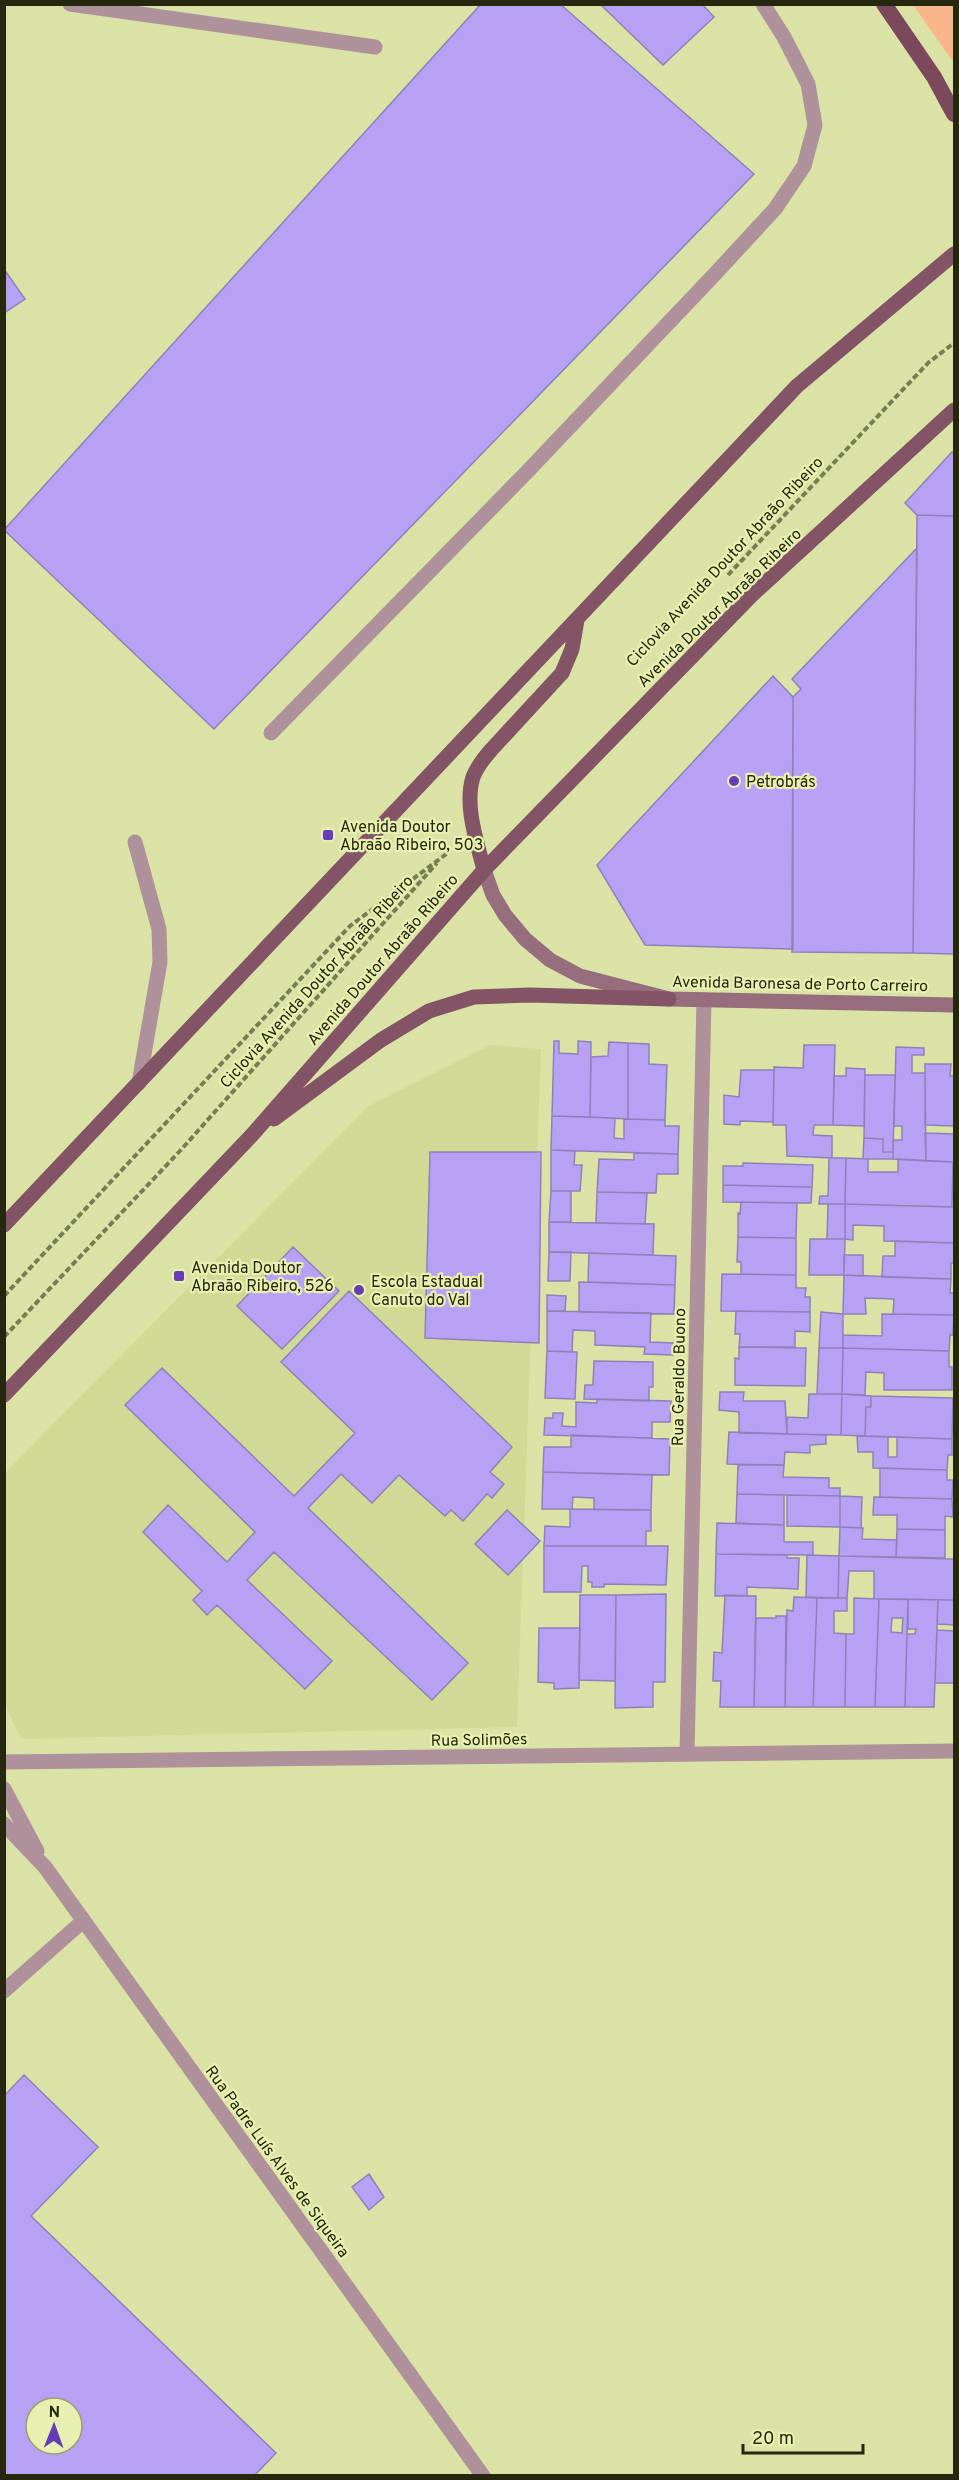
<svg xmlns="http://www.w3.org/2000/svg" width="959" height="2480" font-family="Overpass,sans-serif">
<rect width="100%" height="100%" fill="#dae3a5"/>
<path fill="#d1da94" d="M490 1045 541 1049 517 1727 21 1739 5 1705V1473L367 1107Z"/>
<path fill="#f8b68a" d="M913 5H954V63Z"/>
<path fill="#b6a1f5" stroke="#8e81b8" stroke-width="1.5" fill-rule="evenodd" d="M481 4H560L754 174 214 729 4 530Z
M600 4H702L714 17 663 65Z
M4 269 25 299 4 313Z
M952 452 954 453V516L917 515 905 503Z
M917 515 954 516V954L913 953Z
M917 548 913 953 792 952 793 697 801 689 792 679Z
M773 676 793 697V949L645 945 597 865Z
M554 1041H559V1053L578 1054V1041L591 1042 590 1117 552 1116Z
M609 1042 628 1043V1119L590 1117 591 1057 608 1056Z
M628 1043 649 1044V1064L667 1065 665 1120 628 1119Z
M804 1045H835L833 1125H814L813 1135 832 1136V1158L787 1156 786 1125H773L774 1067 803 1068Z
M896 1047 924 1048V1055H912V1073H925L926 1161 893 1159V1140H902V1126H894Z
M925 1064H951L950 1076H954V1126L925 1125Z
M846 1068 865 1069 864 1126 833 1125 834 1076H846Z
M741 1070H774L773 1122 740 1121V1125L724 1124V1095L739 1097Z
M865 1075H895L893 1152H883V1139L864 1138Z
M552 1116 615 1118 614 1138 624 1139V1119L665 1120V1126H679L678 1154 551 1150Z
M925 1133 954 1134V1162L926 1161Z
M864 1138 883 1139V1152H893V1159H863Z
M551 1150 575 1151 574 1165H582L580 1191H551Z
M430 1152H541L539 1343 425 1338Z
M634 1153 678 1154V1174H657L656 1193 597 1192 599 1159 634 1160Z
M829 1158H846L845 1204H819L820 1196H828Z
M846 1158 868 1159V1172H898V1159L953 1162 952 1207 845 1204Z
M743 1163 813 1165 812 1187 723 1185V1166H743Z
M723 1185 812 1187 811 1203 723 1202Z
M551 1191H571V1222H549Z
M597 1192 647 1193 645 1224 596 1223Z
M741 1202 797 1203 796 1238 738 1237V1213L740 1214Z
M828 1204H845V1239H827Z
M845 1204 954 1207V1243L884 1241V1226L853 1225V1240L845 1239Z
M549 1222 654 1224 653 1255 549 1252Z
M738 1237 796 1238V1275L741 1274V1262H737Z
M810 1239H845L844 1275H809Z
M895 1241 954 1243V1263H951V1279L882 1277 883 1256H895Z
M293 1247 339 1291 282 1349 237 1306Z
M549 1252H571L570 1281H548Z
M589 1253 676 1256 675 1285 588 1282Z
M844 1255H863V1276L844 1275Z
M722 1274 796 1275V1288H806L805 1297H810V1312L721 1311Z
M844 1275 951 1279 950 1293H954V1315L893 1314 894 1299 865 1298 866 1314H843Z
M579 1282 675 1285 674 1314 579 1312Z
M349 1291 512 1447 490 1472 504 1484 492 1498 487 1494 463 1521 451 1510 445 1516 399 1475 372 1503 341 1474 308 1508 468 1663 432 1700 274 1552 247 1580 332 1661 305 1689 217 1605 207 1615 193 1600 202 1591 143 1532 168 1505 227 1562 255 1532 125 1405 162 1368 294 1496 355 1433 281 1362Z
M547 1295 566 1296 565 1311H547Z
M547 1311 651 1313 650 1342 673 1343V1355L644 1354 645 1347 595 1345V1331L573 1330 572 1352 547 1351Z
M736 1311 810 1312V1332L795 1331V1347H739L740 1334H735Z
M821 1312 843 1314V1348H819Z
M882 1314 954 1315 953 1335H950L949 1351 843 1348V1335L882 1336Z
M739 1347 806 1348 805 1386 735 1385V1358L739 1359Z
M819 1348H843L842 1394H817Z
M843 1348 949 1351V1367H952V1390H884V1373L866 1372 865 1395 842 1394Z
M547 1351 577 1352 575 1399 545 1398Z
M594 1361 653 1362V1387H649V1401L584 1399 585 1385H593Z
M720 1392H744L743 1401H785L787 1434 739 1433V1412L719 1410Z
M809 1394H842L841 1435 787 1434V1417L808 1418Z
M842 1394 871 1396V1407H866L865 1436 841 1435Z
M871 1396 953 1398 952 1439 865 1436 866 1407H871Z
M597 1399 671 1401 670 1422H652V1438L544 1435 545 1418H553V1413H563L562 1426 576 1427V1402L597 1403Z
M729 1432 826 1435V1444L810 1445V1453L785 1452 784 1465 727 1464Z
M571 1435 670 1439 669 1475 543 1472 544 1447H571Z
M857 1436 888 1437V1457H897V1437L952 1439V1455H948L947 1470 873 1468V1452H858Z
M738 1465H784L783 1477 829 1478V1488H840V1496L737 1494Z
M880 1468 947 1470V1480H953L952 1499 880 1497Z
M543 1472 652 1475 651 1510H594V1498L573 1497 572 1509H542Z
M737 1494 784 1495V1525L736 1523Z
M787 1495 840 1496V1527L787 1526Z
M840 1496 862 1497 861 1528 840 1527Z
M874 1497 952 1499 953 1517 945 1516V1530L897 1529V1515H873Z
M570 1509 651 1510V1531H646V1546H544L545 1526 570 1527Z
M507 1510 540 1541 508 1575 475 1544Z
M717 1523 784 1525V1542H813V1555L716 1554Z
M840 1527 863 1528 862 1539 897 1540 896 1557 839 1556Z
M897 1529 945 1530V1558L896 1557Z
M544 1546H668L666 1585 604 1584V1587H592V1582H588V1566H582L581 1592H544Z
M716 1554 787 1555V1558H799L798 1589 747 1587V1596H715Z
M807 1555 839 1556 838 1598 806 1597Z
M839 1556 954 1559V1600L874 1599V1571H849L847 1598H838Z
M666 1594 665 1682H653V1707L615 1708 616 1595Z
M580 1595H616L615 1681 579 1680Z
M725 1595 756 1596 754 1707H720L721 1681H713L714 1652 722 1653Z
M794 1597 817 1598 813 1707H785L787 1610 793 1611Z
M817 1598H847V1611H834V1633L846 1634 845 1707H813Z
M854 1598 879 1599 875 1707H845L846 1634H854Z
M879 1599H908L905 1707H875ZM892 1618H903L902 1633 891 1632Z
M908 1599 938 1600 934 1707H905L907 1634H915L916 1629H908Z
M938 1600H954V1625L937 1624Z
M776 1616H786L785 1707H754L756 1618H776Z
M539 1628H580L579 1688 554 1689V1683L538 1682Z
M937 1630 954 1631V1683H935Z
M24 2075 98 2147 31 2216 276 2453 254 2476H4V2096ZM36 2408H72V2444H36Z
M369 2174 384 2197 369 2210 352 2187Z"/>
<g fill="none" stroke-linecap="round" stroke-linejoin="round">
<path stroke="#777d53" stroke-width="4" stroke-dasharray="6 3" stroke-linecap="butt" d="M728 575 928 363 954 343
M4 1296 350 926 449 852
M4 1337 179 1152 437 863"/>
<path stroke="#ae919b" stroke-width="15" d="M70 4 375 47
M271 733 525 474 713 276 775 209 804 166 815 125 808 84 784 37 763 4
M135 842 159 929 160 962 139 1083
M4 1991 83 1921"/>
<path stroke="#ae919b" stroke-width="15" d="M687 1754 704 1000
M4 1762 954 1751
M4 1789 37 1851
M4 1824 45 1867 483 2476"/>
<path stroke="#956d7c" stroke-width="15" d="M484 870 493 895 505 915 525 939 550 960 580 976 669 999 954 1005"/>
<path stroke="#835366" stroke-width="15" d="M484 870C477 842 464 806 473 777 477 767 484 758 491 750L562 673 572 649 577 620
M274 1119 381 1040 429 1011 474 997 530 995 669 999
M4 1225 797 386 954 254
M4 1395 252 1135 484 870 751 596 954 410"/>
<path stroke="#7b485c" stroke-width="16" d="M884 4 934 77 954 114"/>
</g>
<g fill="#673db5" stroke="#e7f0b1" stroke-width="2">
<circle cx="734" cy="781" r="6"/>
<rect x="322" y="829" width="12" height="12" rx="3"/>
<rect x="173" y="1270" width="12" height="12" rx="3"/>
<circle cx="359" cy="1290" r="6"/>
</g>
<g text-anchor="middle" stroke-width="4.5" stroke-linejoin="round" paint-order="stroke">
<g font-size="16" fill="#25280f" stroke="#e7f0b1">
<text transform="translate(724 561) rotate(-47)" y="6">Ciclovia Avenida Doutor Abraão Ribeiro</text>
<text transform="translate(719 607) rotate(-44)" y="6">Avenida Doutor Abraão Ribeiro</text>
<text transform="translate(382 959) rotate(-49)" y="6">Avenida Doutor Abraão Ribeiro</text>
<text transform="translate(316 981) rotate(-48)" y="6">Ciclovia Avenida Doutor Abraão Ribeiro</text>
<text transform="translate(800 983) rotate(1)" y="6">Avenida Baronesa de Porto Carreiro</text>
<text transform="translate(678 1377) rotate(-89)" y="6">Rua Geraldo Buono</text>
<text transform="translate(479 1739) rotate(-1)" y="6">Rua Solimões</text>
<text transform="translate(278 2161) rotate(54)" y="6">Rua Padre Luís Alves de Siqueira</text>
</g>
<g font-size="16" fill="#25280f" stroke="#e7f0b1" text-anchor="start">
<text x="746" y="787">Petrobrás</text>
<text x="340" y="832">Avenida Doutor<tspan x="340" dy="18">Abraão Ribeiro, 503</tspan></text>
<text x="191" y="1273">Avenida Doutor<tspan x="191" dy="18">Abraão Ribeiro, 526</tspan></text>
<text x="371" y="1287">Escola Estadual<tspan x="371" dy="18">Canuto do Val</tspan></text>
</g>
</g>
<rect width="959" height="2480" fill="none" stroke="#25280f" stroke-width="12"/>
<g transform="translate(54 2426) rotate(1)"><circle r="28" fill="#e7f0b1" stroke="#99a070" stroke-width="1.5"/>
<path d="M0-4.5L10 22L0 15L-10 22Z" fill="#673db5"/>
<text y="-9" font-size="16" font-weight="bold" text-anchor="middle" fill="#25280f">N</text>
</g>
<path d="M743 2444v9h120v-9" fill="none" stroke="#25280f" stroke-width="3"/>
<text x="752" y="2444" font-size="18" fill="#25280f" stroke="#e7f0b1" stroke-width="4.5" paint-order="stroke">20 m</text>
</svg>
